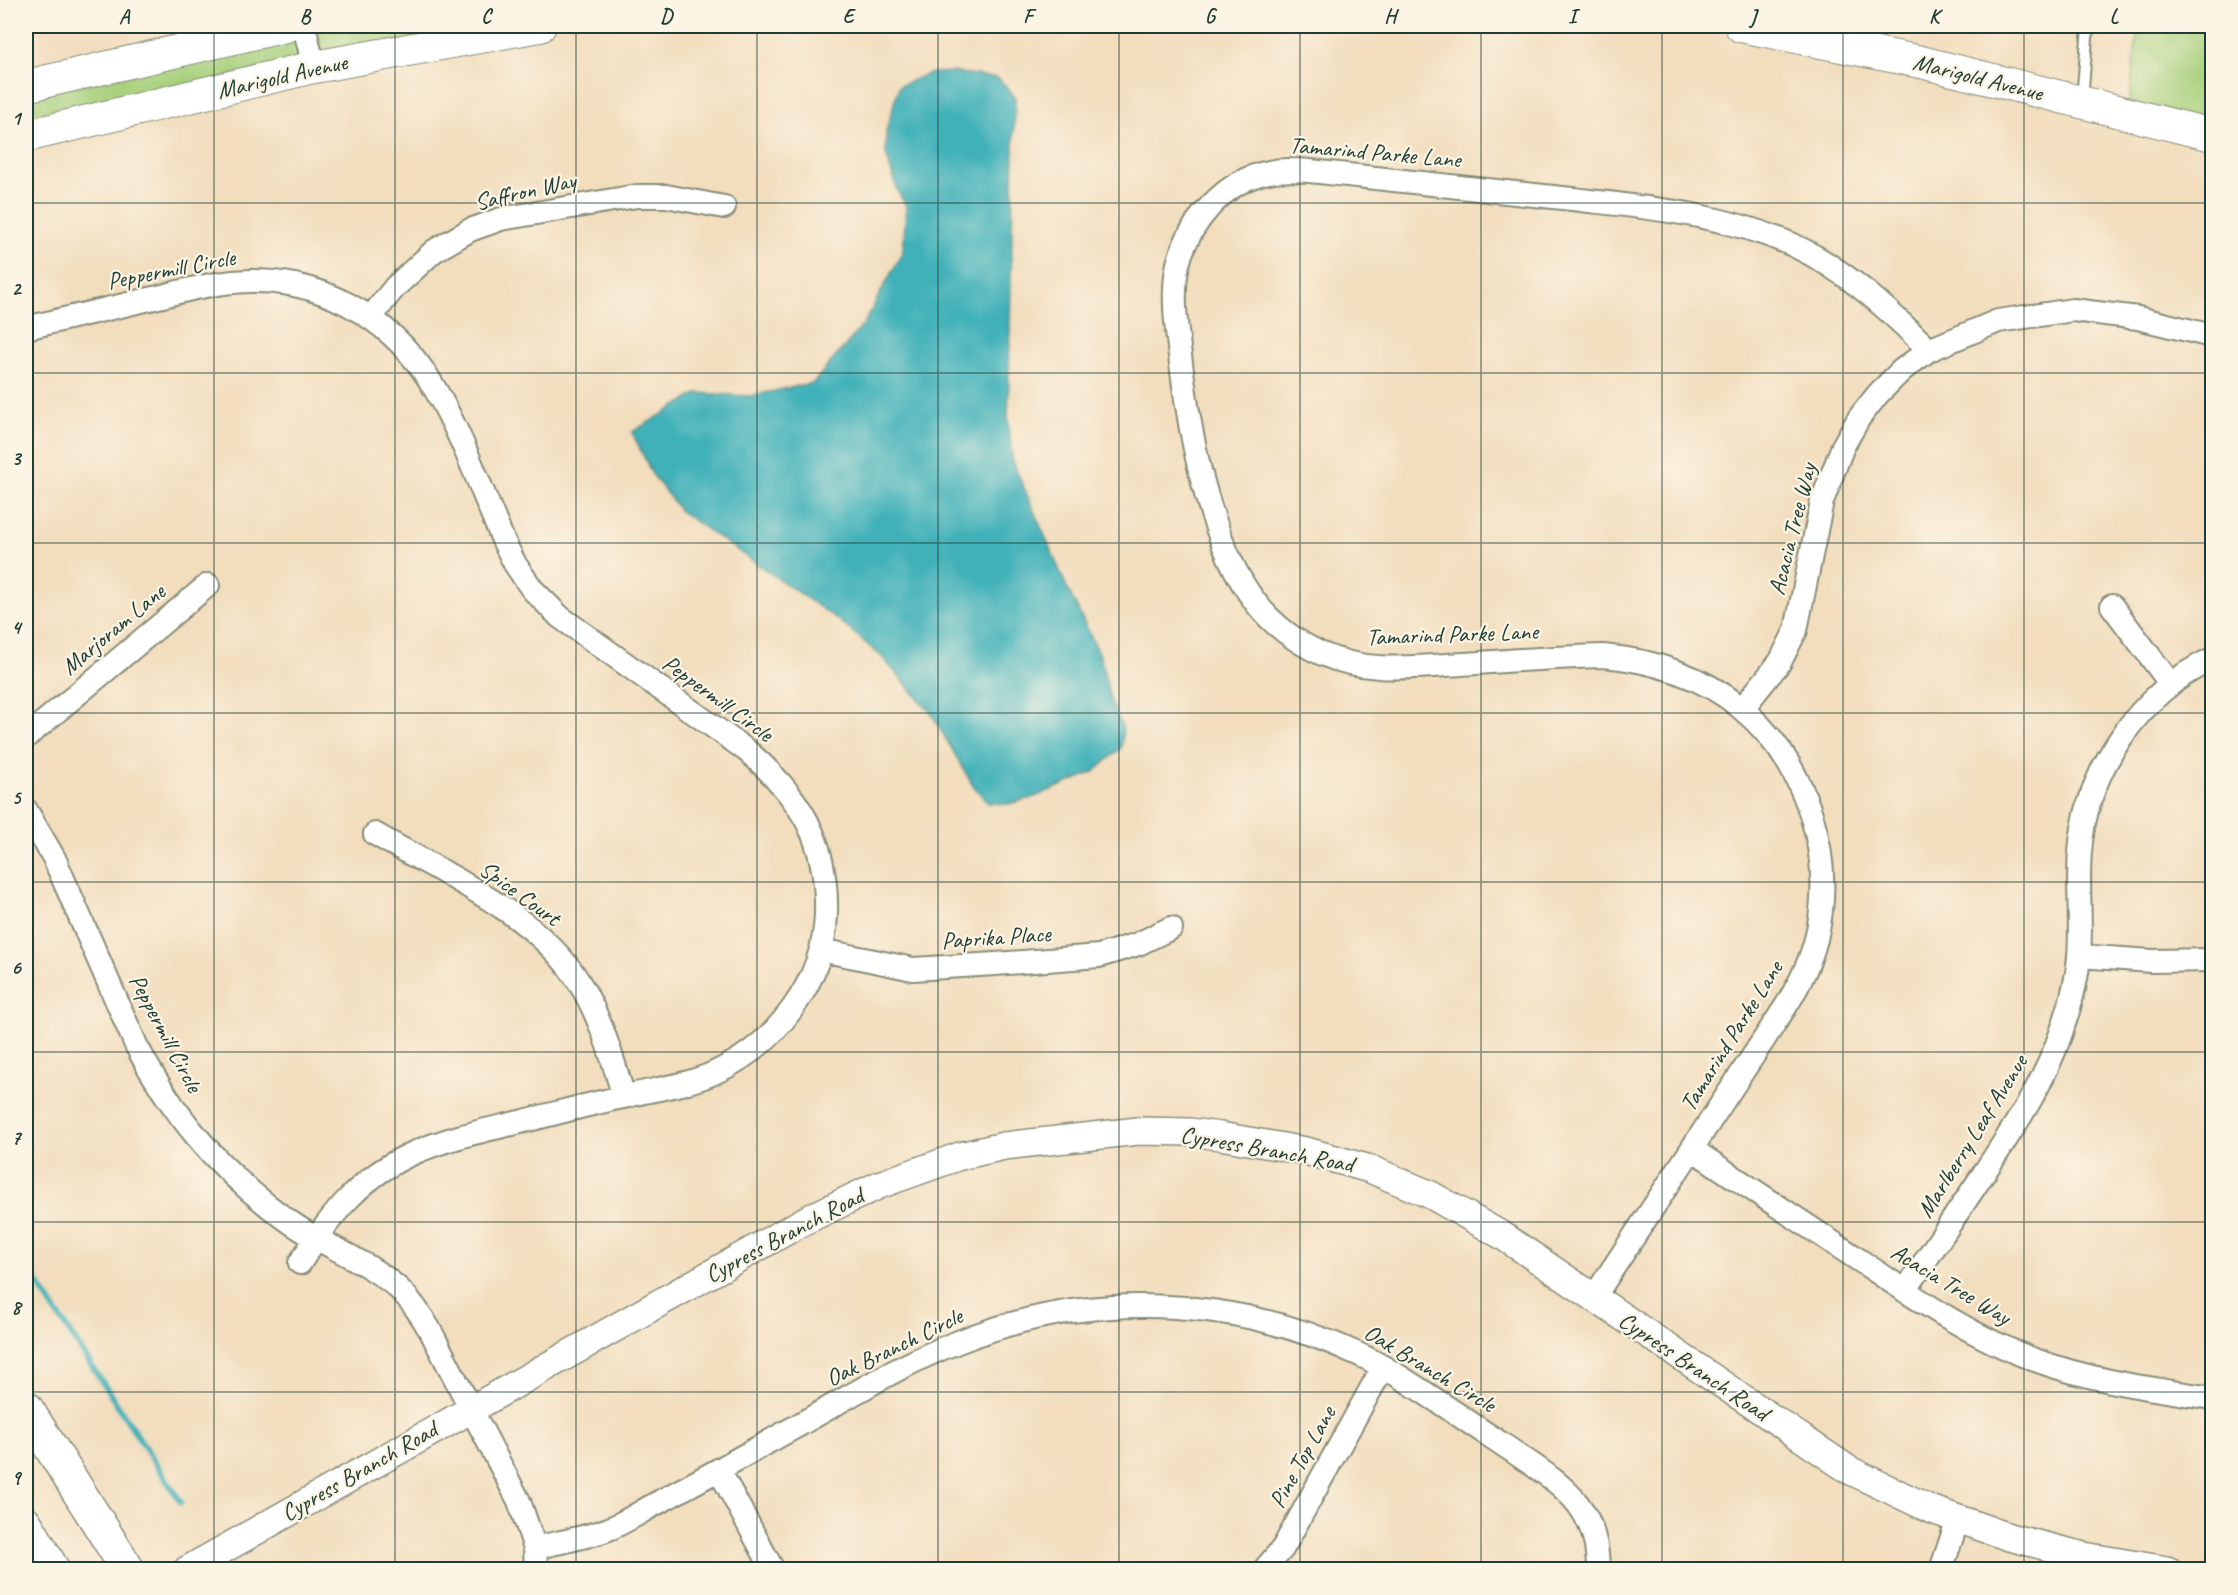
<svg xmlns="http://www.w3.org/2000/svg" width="2238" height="1595" font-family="Caveat,sans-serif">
<rect width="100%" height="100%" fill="#fcf5e5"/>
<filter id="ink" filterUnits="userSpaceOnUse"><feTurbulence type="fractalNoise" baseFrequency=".0167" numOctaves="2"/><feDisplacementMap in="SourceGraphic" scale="12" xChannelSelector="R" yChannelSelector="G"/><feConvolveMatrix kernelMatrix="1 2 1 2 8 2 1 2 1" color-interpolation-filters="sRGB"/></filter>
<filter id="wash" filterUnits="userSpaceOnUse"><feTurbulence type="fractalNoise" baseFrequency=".008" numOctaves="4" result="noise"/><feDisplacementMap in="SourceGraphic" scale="24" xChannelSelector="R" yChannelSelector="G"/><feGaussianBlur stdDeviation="1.35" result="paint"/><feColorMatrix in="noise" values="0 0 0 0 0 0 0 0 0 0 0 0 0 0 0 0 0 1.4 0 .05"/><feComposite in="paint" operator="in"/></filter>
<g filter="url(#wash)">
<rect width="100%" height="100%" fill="#f2ddbd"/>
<path fill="#a6cf7a" stroke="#628657" stroke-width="1.5" d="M340 26H482L323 55 317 30Z
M2138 26H2212V124L2129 103Z
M294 35 300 59 26 125V97Z"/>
<path fill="#41b1b9" stroke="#307776" stroke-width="1.5" d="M953 72 998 78 1015 97 1008 423 1013 462 1066 585 1100 655 1111 702 1123 728 1121 748 1094 772 1032 798 1008 804 988 803 972 784 931 713 881 656 838 620 680 511 652 474 632 432 698 393 749 396 813 383 863 325 903 251 906 206 897 190 886 154V131L899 86 930 73Z"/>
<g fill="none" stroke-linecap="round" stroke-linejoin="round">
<path stroke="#41b1b9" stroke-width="6" d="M26 1266 181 1502"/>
</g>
</g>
<g filter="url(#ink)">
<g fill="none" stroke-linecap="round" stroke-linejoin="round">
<defs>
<path id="service" d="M2082 100 2088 26"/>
<path id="minor" d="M304 26 314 67
M371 317 395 287 434 251 470 230 501 219 637 196H666L724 207
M26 328C68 318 111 308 154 298 188 290 222 280 257 281 332 282 398 325 435 389 462 435 482 492 504 542L515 564 532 589 560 617 746 750C800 796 828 840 826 914 824 982 776 1045 714 1073 687 1085 656 1089 627 1096 590 1104 553 1114 516 1123 482 1131 448 1138 416 1152 363 1174 330 1215 300 1263
M2112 606 2170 683
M1742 709 1780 662 1796 630 1822 501 1843 446 1859 418 1878 394 1902 370 1929 350 1998 321 2073 310 2138 318 2212 336
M26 737 208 585
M26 810 54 858 136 1045C173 1116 224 1176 290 1222 324 1246 366 1260 398 1288 412 1301 422 1316 431 1332L519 1501 535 1548 536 1570
M375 834C441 872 538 915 579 982 601 1018 612 1057 624 1097
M821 950 913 969 995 964 1099 956 1138 944 1171 928
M2079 956 2152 961 2212 960
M1692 1149C1748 1187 1805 1224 1862 1262 1917 1299 1972 1337 2035 1360 2092 1381 2153 1389 2212 1398
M1905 1291C1932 1251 1959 1210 1986 1170 2014 1127 2043 1085 2060 1036 2069 1010 2077 983 2079 956 2082 922 2077 887 2080 852 2086 771 2139 693 2212 659
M1594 1297 1786 1006C1799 985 1810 963 1816 939 1836 857 1807 763 1741 708 1703 676 1652 660 1603 656 1556 657 1509 661 1462 664 1414 667 1365 674 1320 653 1296 642 1272 624 1256 603 1210 543 1190 437 1181 363 1177 332 1171 295 1178 264 1189 222 1225 180 1269 172 1282 169 1296 170 1310 171 1397 180 1484 189 1572 199 1649 208 1721 213 1793 245 1846 270 1888 309 1929 350
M719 1470 773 1570
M535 1548C559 1542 584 1538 606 1530 625 1523 643 1510 661 1501 700 1480 740 1458 779 1436 838 1404 896 1366 958 1342 1088 1290 1231 1295 1358 1354 1395 1371 1429 1396 1463 1418 1483 1432 1504 1445 1524 1459 1569 1489 1598 1512 1598 1570
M1264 1570 1283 1548 1383 1367
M1941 1570 1958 1519"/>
<path id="tertiary" d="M187 1570 806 1220 879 1185 960 1156 1004 1146 1138 1131 1190 1132 1220 1136 1306 1151 1370 1169 1431 1195 1503 1236 1849 1470 1930 1509 2009 1537 2084 1556 2167 1570"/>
<path id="secondary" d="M1741 26 1921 62 2212 135
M26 86 286 26
M26 136 314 67 540 26"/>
<path id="primary" d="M26 1408 128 1570
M26 1524 53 1570"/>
</defs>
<use href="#service" stroke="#888d78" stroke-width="14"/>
<use href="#minor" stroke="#888d78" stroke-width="26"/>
<use href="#tertiary" stroke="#888d78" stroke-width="30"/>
<use href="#secondary" stroke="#888d78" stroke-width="34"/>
<use href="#primary" stroke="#888d78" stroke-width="36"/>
<use href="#service" stroke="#fff" stroke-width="10"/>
<use href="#minor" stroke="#fff" stroke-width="22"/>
<use href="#tertiary" stroke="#fff" stroke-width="27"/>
<use href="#secondary" stroke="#fff" stroke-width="32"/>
<use href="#primary" stroke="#fff" stroke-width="33"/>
</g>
</g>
<path fill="none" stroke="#1f3d34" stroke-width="1.5" stroke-opacity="0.55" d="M214 26V1570M395 26V1570M576 26V1570M757 26V1570M938 26V1570M1119 26V1570M1300 26V1570M1481 26V1570M1662 26V1570M1843 26V1570M2024 26V1570M26 203H2212M26 373H2212M26 543H2212M26 713H2212M26 882H2212M26 1052H2212M26 1222H2212M26 1392H2212"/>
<g text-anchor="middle" stroke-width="4.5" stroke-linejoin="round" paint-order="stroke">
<g font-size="24" fill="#1f3d34" stroke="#fcf5e5">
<text transform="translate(282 76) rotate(-13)" y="8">Marigold Avenue</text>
<text transform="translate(1978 77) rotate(14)" y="8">Marigold Avenue</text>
<text transform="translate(1375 152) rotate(5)" y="8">Tamarind Parke Lane</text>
<text transform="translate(525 191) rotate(-13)" y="8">Saffron Way</text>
<text transform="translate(171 269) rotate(-11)" y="8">Peppermill Circle</text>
<text transform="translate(1792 529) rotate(-76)" y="8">Acacia Tree Way</text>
<text transform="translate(113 629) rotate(-40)" y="8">Marjoram Lane</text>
<text transform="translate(1452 634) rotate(-2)" y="8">Tamarind Parke Lane</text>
<text transform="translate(718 698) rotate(36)" y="8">Peppermill Circle</text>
<text transform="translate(520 893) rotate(36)" y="8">Spice Court</text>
<text transform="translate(996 937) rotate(-4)" y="8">Paprika Place</text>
<text transform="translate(166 1033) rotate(62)" y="8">Peppermill Circle</text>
<text transform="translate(1731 1036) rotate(-58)" y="8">Tamarind Parke Lane</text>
<text transform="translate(1972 1136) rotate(-58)" y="8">Marlberry Leaf Avenue</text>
<text transform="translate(1267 1149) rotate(10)" y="8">Cypress Branch Road</text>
<text transform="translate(784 1235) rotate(-28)" y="8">Cypress Branch Road</text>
<text transform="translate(1951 1284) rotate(31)" y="8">Acacia Tree Way</text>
<text transform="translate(894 1347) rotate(-26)" y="8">Oak Branch Circle</text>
<text transform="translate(1694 1366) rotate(34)" y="8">Cypress Branch Road</text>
<text transform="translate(1430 1368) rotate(31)" y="8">Oak Branch Circle</text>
<text transform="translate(1302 1457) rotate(-61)" y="8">Pine Top Lane</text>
<text transform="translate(359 1471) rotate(-30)" y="8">Cypress Branch Road</text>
</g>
</g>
<rect width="2238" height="1595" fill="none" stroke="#fcf5e5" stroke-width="66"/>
<rect x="33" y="33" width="2172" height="1529" fill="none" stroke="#1f3d34" stroke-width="2"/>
<g font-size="20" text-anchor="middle" font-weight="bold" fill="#1f3d34">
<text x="124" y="23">A</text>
<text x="305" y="23">B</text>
<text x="486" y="23">C</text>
<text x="666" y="23">D</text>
<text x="848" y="23">E</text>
<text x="1028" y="23">F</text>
<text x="1210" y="23">G</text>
<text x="1390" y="23">H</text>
<text x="1572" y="23">I</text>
<text x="1753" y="23">J</text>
<text x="1934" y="23">K</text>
<text x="2114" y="23">L</text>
<text x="16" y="125">1</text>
<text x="16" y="295">2</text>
<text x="16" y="465">3</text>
<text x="16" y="634">4</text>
<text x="16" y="804">5</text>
<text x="16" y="974">6</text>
<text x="16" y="1144">7</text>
<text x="16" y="1314">8</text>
<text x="16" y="1484">9</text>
</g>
</svg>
